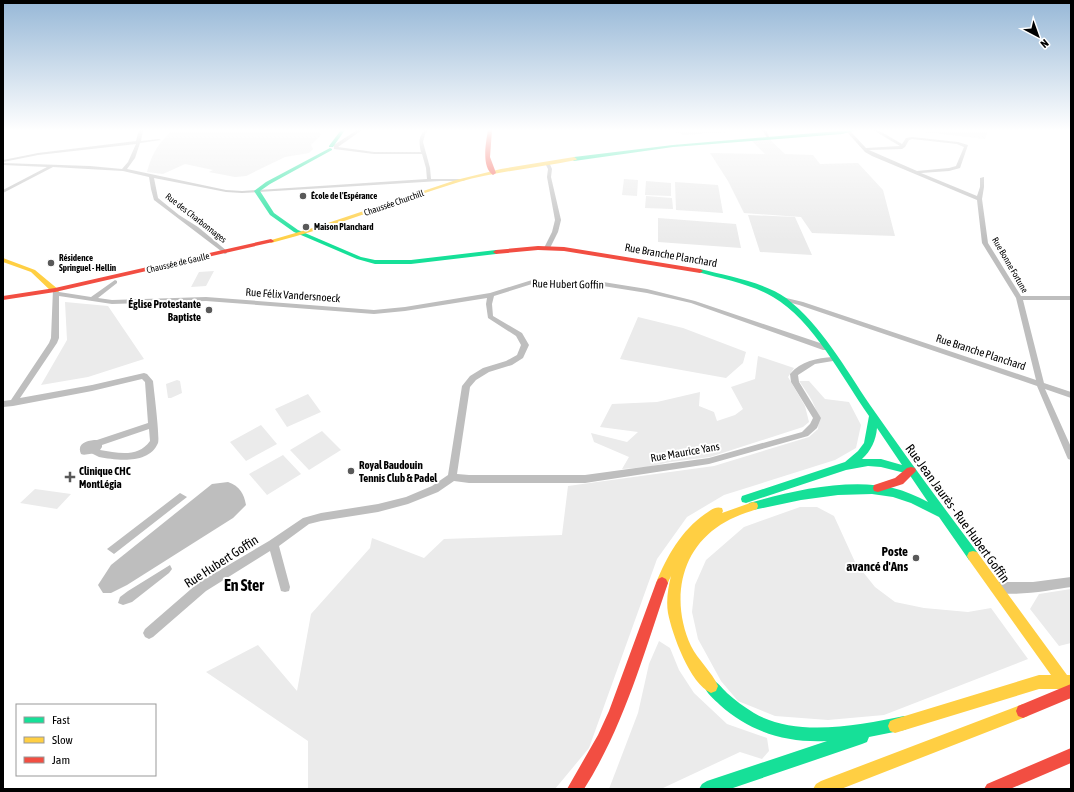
<svg xmlns="http://www.w3.org/2000/svg" width="1074" height="792" font-family="'Asap Condensed',sans-serif">
<rect width="100%" height="100%" fill="#fff"/>
<path fill="#ebebeb" d="M172 130H322L320 132 321 135 311 145 313 149 309 153 285 157 246 176 235 177 209 172 213 170 185 164 163 174 147 172C153 151 158 145 172 130Z
M670 130H754L684 135Z
M907 130H988L985 139Z
M769 139 785 154 813 155 820 164 858 163 883 190 895 236 812 233 801 217 744 213 728 181 710 153 765 154 752 141Z
M624 179 638 180 637 196 622 195Z
M646 181 671 183V196L645 195Z
M675 182 718 185 723 213 676 210Z
M646 196 672 198 673 209 645 208Z
M748 215 795 217 812 255 760 252Z
M658 218 736 224 741 248 658 242Z
M214 271 206 286 191 287 199 272Z
M65 302 108 306 144 359 88 377 41 385 67 340Z
M638 317 683 328 746 352 743 363 726 378 620 359Z
M758 356 794 368 788 377 805 406 809 422 803 427 710 457 670 462 648 467 622 469 629 457 594 442 591 433 627 442 638 432 600 427 612 404 657 402 700 392 699 406 714 412 717 421 735 415 743 409 731 387 755 379Z
M177 380 180 381 182 393 171 398H168L166 384Z
M799 381H809L825 399 849 402 861 425 856 448 835 460 724 495 687 517 657 559 589 748 555 789H308V741L206 672 258 645 297 691 311 614 370 548 372 538 424 558 444 539 562 535 568 486 714 466 809 437 818 429C820 409 810 397 799 381Z
M308 394 321 412 287 427 275 409Z
M261 425 277 444 246 461 230 442Z
M322 431 341 450 309 470 290 450Z
M283 455 301 474 267 495 249 474Z
M35 489 71 494 57 509 20 503Z
M800 507H817L834 516 855 562 875 587 895 602 924 608 968 612 991 608 1028 659 884 715 828 720 775 716 738 701 721 681 698 639 692 612 695 585 706 560 744 527Z
M1071 589V643L1059 646 1030 609 1039 594Z
M659 641 670 648 679 670 694 693 727 724 767 738 769 751 762 759 740 752 663 788 609 789 638 713 649 664Z"/>
<path fill="#bebebe" d="M228 482C240 486 244 494 246 505L233 518 127 585 111 593H103L98 585 111 565 212 484Z
M180 493 187 497 114 554 107 549Z
M170 565 172 569 169 573 132 602 123 605 118 603 120 597 128 591Z"/>
<g fill="none" stroke-linecap="round" stroke-linejoin="round">
<path fill="#bebebe" fill-rule="evenodd" d="M3 130H7L3 134Z
M139 130H143L141 141 159 139 161 140 140 143 135 158 127 169 226 190 242 191 427 179 426 168 422 154H374L334 149V145L357 130H362L338 147 374 152H421C419 143 418 137 425 130H429L425 134 423 142 430 168 431 179H463L465 180 463 181H440L242 193 226 192 154 178 158 198 179 215 198 227 227 251V253L225 254 154 200 151 189 149 177 123 171 53 167 3 193V190L47 167 3 165V163L90 166 122 169 128 162 136 144 38 155 3 162V160L38 153 136 141Z
M762 130H766L770 139H768Z
M873 130H878L902 144 906 138 912 137 958 142 968 145 960 168 949 171 921 173 977 196 980 187V178L984 177V187L982 199 988 243 1021 296H1071V300H1023L1044 383 1071 392V398L1045 389 1071 447V460L1068 459 1067 457 1037 386 799 305 780 300 779 299 782 297 803 302 1036 380 1016 298 982 243 977 200 872 156 865 152 847 132 850 131 866 148 900 146ZM912 139 957 144 964 147 956 166 949 168 917 171 869 150 902 149 905 147 909 140Z
M547 162H549L552 169 551 177 561 220 558 232 550 248 547 250 544 248 552 232 555 220 547 177 548 169 545 163Z
M115 280 117 281V283L98 298 112 300 206 297 374 310 405 307 490 293 532 280 603 282 647 289 695 301 829 346 830 348 829 350H823L691 303 647 293 603 286 532 284 494 296 492 304 493 316 522 333 529 345 523 358 512 365 489 372 476 380 470 387 457 474 469 475H585L709 458 802 432 810 424 813 418 791 382 790 374C801 361 817 358 833 357L837 359 833 361 815 364 798 375 799 382 821 418 817 428 808 436 709 464 585 483H469L454 481 438 492 408 504 378 512 321 521 309 524 279 546 290 587 289 591 285 592 281 591 270 551 206 591 153 637 149 639 145 637 143 633 145 629 198 583 269 541 303 518 321 513 378 504 406 497 432 486 448 475 462 386 470 376 483 368 506 361 517 355 521 345 516 336 488 318 486 304 487 298 405 311 374 314 206 301 112 304 59 296V338L57 343 20 398 92 385 144 373 147 374 153 381C154 391 160 437 158 443 149 465 116 460 99 457 97 456 95 455 93 454 89 453 85 456 81 454 76 443 88 440 97 440L148 423 145 382 142 379 92 391 13 406 3 407V401L11 400 49 343 51 338 53 289H57L59 292 91 297ZM149 429 150 441C138 458 118 453 100 450L102 447V445Z
M1071 577V587C1051 590 1010 598 991 591L990 587 991 583 995 582H1033Z"/>
<path fill="#16e098" fill-rule="evenodd" d="M341 130H345L333 147H329V146Z
M850 130H858L842 134 673 147 574 161 571 159 574 157 673 145Z
M330 148 332 149V150L270 184 260 191 274 213 298 230 361 257 375 260H411L496 250 499 252 496 254 411 264H375L357 259 294 232 270 215 254 191 266 182Z
M700 269C727 276 764 282 786 298 822 326 845 368 870 405 905 455 941 504 977 552L979 556 977 560 973 561 969 560 939 517 911 503 893 497 872 494 838 495 801 500 753 510 749 509 748 506 749 503 753 502C794 490 851 478 893 488 905 491 917 496 928 502L909 474 881 467 868 466 846 470 746 503 742 502 741 499 742 496 845 462 858 451 864 443 869 416C843 379 813 320 773 297 751 284 723 279 698 272L697 271ZM877 428 902 465 881 459H862C871 451 876 440 877 428Z
M711 679C718 682 722 688 727 693 735 700 744 707 754 713 796 738 859 725 904 716L909 718 911 723 909 728 904 730 869 737 867 742 862 744 730 789H699L702 784 707 781 827 741C786 743 750 732 720 705 714 699 707 694 704 686L706 681Z"/>
<path fill="#ffcf43" fill-rule="evenodd" d="M574 157 577 159 576 160C537 168 498 171 459 182 396 201 335 227 271 243L268 241 316 227 456 180 501 169Z
M3 258 35 270 59 290 58 292H52L31 272 3 262Z
M753 502 757 503 758 506 757 509C742 514 728 519 716 528 678 555 672 605 691 646 698 660 712 672 718 686L716 691 711 693C690 684 672 634 668 613 666 601 668 588 671 576L666 587 662 589 658 587 656 583C667 556 681 531 705 514 711 510 715 506 722 508L723 511 722 513Z
M973 551 977 552 1067 675H1071V699L1066 697 1060 689H1039L895 733 890 731 888 726 890 721 895 719 1039 675H1051L969 560 967 556 969 552Z
M1023 704 1028 706 1030 711 1028 716 1023 718 841 789H813L816 784 821 781Z"/>
<path fill="#f24e42" fill-rule="evenodd" d="M488 130H492L490 157 496 173 493 175C481 167 486 142 488 130Z
M271 239 274 241 273 242 55 292 3 300V296L55 288Z
M538 246 564 247 700 269 703 271 700 273 564 251 538 250 496 254 493 252 496 250Z
M911 467 915 468 916 471 903 484 878 492 874 491 873 488 874 485 895 478 907 468Z
M662 577 666 579 668 583C644 653 624 726 584 789H567L598 735 609 711 656 583 658 579Z
M1071 684V698L1023 718 1018 716 1016 711 1018 706Z
M1071 748V763L1010 789H984L987 784Z"/>
</g>
<linearGradient id="sky" x2="0" y2="1"><stop stop-color="#97b8d7"/><stop offset="0.54" stop-color="#fff"/><stop offset="1" stop-color="#fff" stop-opacity="0"/></linearGradient>
<rect width="1074" height="241" fill="url(#sky)"/>
<g fill="#595959" stroke="#fff" stroke-width="1.5">
<circle cx="303" cy="196" r="4"/>
<circle cx="306" cy="227" r="4"/>
<circle cx="51" cy="263" r="4"/>
<circle cx="209" cy="310" r="4"/>
<circle cx="351" cy="471" r="4"/>
<path d="M68 471h4v4h4v4h-4v4h-4v-4h-4v-4h4z"/>
<circle cx="916" cy="558" r="4"/>
</g>
<g text-anchor="middle" stroke-width="4" stroke-linejoin="round" paint-order="stroke">
<g font-size="9" font-weight="bold" fill="#000" stroke="#fff" text-anchor="start">
<text x="311" y="199">École de l'Espérance</text>
<text x="314" y="230">Maison Planchard</text>
<text x="59" y="261">Résidence<tspan x="59" dy="10">Springuel - Hellin</tspan></text>
</g>
<g font-size="9" fill="#000" stroke="#fff">
<text transform="translate(394 203) rotate(-19)" y="3">Chaussée Churchill</text>
<text transform="translate(196 218) rotate(38)" y="3">Rue des Charbonnages</text>
<text transform="translate(178 263) rotate(-13)" y="3">Chaussée de Gaulle</text>
<text transform="translate(1010 265) rotate(60)" y="3">Rue Bonne Fortune</text>
</g>
<g font-size="11" fill="#000" stroke="#fff">
<text transform="translate(671 255) rotate(10)" y="4">Rue Branche Planchard</text>
<text transform="translate(568 284) rotate(1)" y="4">Rue Hubert Goffin</text>
<text transform="translate(293 295) rotate(4)" y="4">Rue Félix Vandersnoeck</text>
<text transform="translate(981 352) rotate(18)" y="4">Rue Branche Planchard</text>
<text transform="translate(685 452) rotate(-10)" y="4">Rue Maurice Yans</text>
</g>
<g font-size="11" font-weight="bold" fill="#000" stroke="#fff" text-anchor="start">
<text x="201" y="308" text-anchor="end">Église Protestante<tspan x="201" dy="13">Baptiste</tspan></text>
<text x="359" y="469">Royal Baudouin<tspan x="359" dy="13">Tennis Club &amp; Padel</tspan></text>
<text x="79" y="475">Clinique CHC<tspan x="79" dy="13">MontLégia</tspan></text>
</g>
<g font-size="13" fill="#000" stroke="#fff">
<text transform="translate(958 513) rotate(54)" y="5">Rue Jean Jaurès - Rue Hubert Goffin</text>
<text transform="translate(221 561) rotate(-33)" y="5">Rue Hubert Goffin</text>
</g>
<g font-size="13" font-weight="bold" fill="#000" stroke="#fff" text-anchor="end">
<text x="908" y="556">Poste<tspan x="908" dy="15">avancé d'Ans</tspan></text>
</g>
<g font-size="16" font-weight="bold" fill="#000" stroke="#fff">
<text x="244" y="591">En Ster</text>
</g>
</g>
<rect width="1074" height="792" fill="none" stroke="#000000" stroke-width="8"/>
<rect x="16" y="704" width="140" height="72" fill="#ffffff" stroke="#999999"/>
<rect x="24" y="717" width="20" height="6" fill="#16e098" stroke="#999999"/>
<text x="52" y="724" font-size="12" fill="#000000">Fast</text>
<rect x="24" y="737" width="20" height="6" fill="#ffcf43" stroke="#999999"/>
<text x="52" y="744" font-size="12" fill="#000000">Slow</text>
<rect x="24" y="757" width="20" height="6" fill="#f24e42" stroke="#999999"/>
<text x="52" y="764" font-size="12" fill="#000000">Jam</text>
<g transform="translate(1038 36) rotate(139)" stroke="#ffffff" stroke-width="3" paint-order="stroke">
<path d="M0-3L7 15L0 10L-7 15Z" fill="#000000"/>
<text y="-6" font-size="11" font-weight="bold" text-anchor="middle" fill="#000000">N</text>
</g>
</svg>
